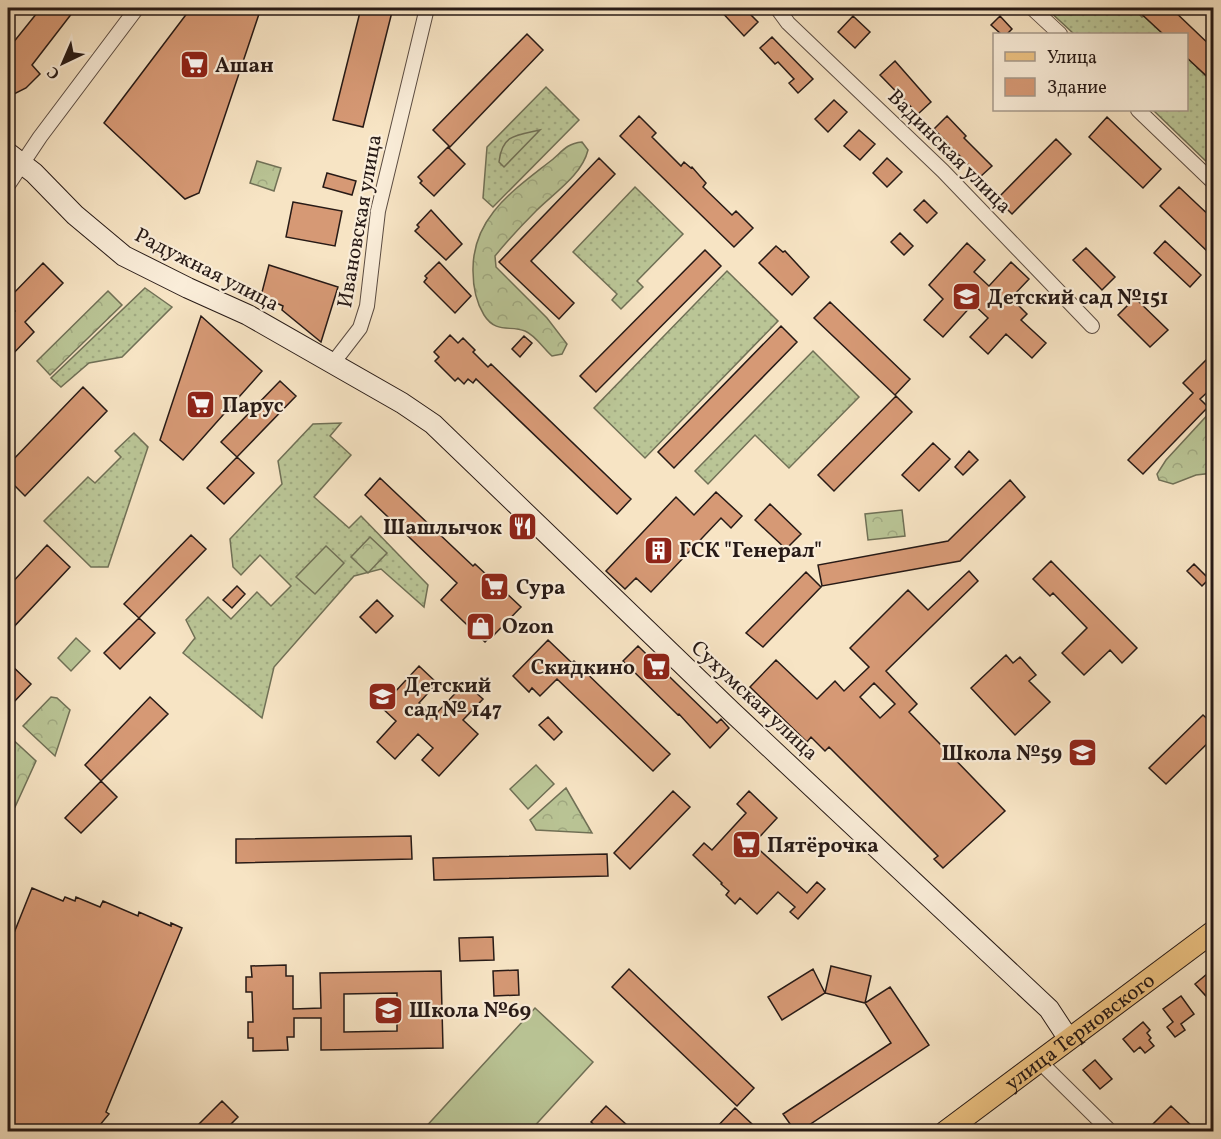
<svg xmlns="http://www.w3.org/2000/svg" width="1221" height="1139" font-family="Vollkorn,serif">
<defs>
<pattern id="grass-dots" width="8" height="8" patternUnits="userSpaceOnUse" patternTransform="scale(1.5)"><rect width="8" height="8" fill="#bac596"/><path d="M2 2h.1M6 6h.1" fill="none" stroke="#a0a981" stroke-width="1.8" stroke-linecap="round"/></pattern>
<pattern id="forest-crowns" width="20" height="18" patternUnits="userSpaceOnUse" patternTransform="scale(1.5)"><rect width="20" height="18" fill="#bac596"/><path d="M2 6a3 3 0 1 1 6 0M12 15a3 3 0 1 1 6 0" fill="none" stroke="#a0a981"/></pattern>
</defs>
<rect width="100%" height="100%" fill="#f7e4c4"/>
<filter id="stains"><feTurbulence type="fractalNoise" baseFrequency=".00333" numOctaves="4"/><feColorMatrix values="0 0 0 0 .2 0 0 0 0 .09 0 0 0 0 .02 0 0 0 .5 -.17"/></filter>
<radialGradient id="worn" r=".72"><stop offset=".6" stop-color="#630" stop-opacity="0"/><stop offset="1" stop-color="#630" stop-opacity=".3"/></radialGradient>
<path fill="url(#grass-dots)" stroke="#707056" stroke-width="1.5" d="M1046 8H1135V10L1142 17 1144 16 1159 30 1176 12 1179 16 1161 34H1074Z
M1187 57 1213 83V168L1153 110H1186Z
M546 87 579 120 493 207 483 198 487 147Z
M635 187 683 234 637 281 643 287 621 309 612 300 617 294 573 252Z
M727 271 778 321 645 458 594 408Z
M145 288 172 307 122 357 89 363 61 387 51 378Z
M813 351 859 397 789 468 755 435 708 484 695 471Z
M341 423 330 436 351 455 314 497 349 528 361 516 428 585 424 607 381 569 354 576 274 667 262 718 183 653 195 638 186 620 208 597 231 619 257 592 271 606 291 586 260 555 241 575 233 567 230 539 282 484 278 461 313 424Z
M134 433 148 447 108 567H91L44 521 88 477 95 483 121 457 115 451Z"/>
<path fill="url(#forest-crowns)" stroke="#707056" stroke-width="1.5" d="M540 130 504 167 499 162C502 134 517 135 540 130Z
M582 142 588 150C582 175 554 193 536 211 522 225 508 240 495 256L496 267 547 318 567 344 562 354 552 356C544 349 535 335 525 331 510 325 496 334 484 315 476 302 473 287 473 271 472 219 511 192 548 163 562 153 564 144 582 142Z
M257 161 281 168 274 191 250 183Z
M108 291 122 305 50 375 37 361Z
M1213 409V473L1196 475 1173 484 1159 480 1157 474 1166 460Z
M902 510 905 536 868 540 865 514Z
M370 537 387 553 368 573 351 557Z
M51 697 57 698 70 710 55 756 23 726Z
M9 736 36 761 15 807 8 804Z
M566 788 592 833 536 830 530 820Z"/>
<path fill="#bac596" stroke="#707056" stroke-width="1.5" d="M326 546 344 563 315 594 296 577Z
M76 638 90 651 71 671 58 658Z
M536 765 554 784 528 809 510 789Z
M535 1008 593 1062 530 1131H422Z"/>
<path fill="#d69975" stroke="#271a16" stroke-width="1.5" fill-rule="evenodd" d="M41 8H76L32 65 40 74 26 88 8 97V49Z
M191 8H261L199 193 185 199 104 123Z
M361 8H393L363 127 333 120Z
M718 8H744L758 22 744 36Z
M1135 8H1171L1214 49V83L1186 57V34H1163Z
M853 16 870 32 855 48 838 32Z
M1000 16 1012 29 1007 34H1001L991 25Z
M527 34 543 50 450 147 433 130Z
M772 37 813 79 798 93 789 83 794 79 778 62 775 64 760 48Z
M895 61 931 102 918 114 880 75Z
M834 100 847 112 828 132 815 119Z
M639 116 656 133 652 137 681 166 684 162 691 168 692 167 706 183 703 187 732 215 736 211 753 228 734 247 620 136Z
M947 116 966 136 964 138 992 166 980 177 934 129Z
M1107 117 1161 169 1143 188 1089 137Z
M859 130 875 144 860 160 844 146Z
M1056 139 1071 154 1012 214 997 199Z
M448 147 465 164 434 196 420 183 422 181 418 177Z
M599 158 615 174 531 261 574 303 559 319 499 262Z
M887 158 902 172 887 187 873 173Z
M327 173 356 181 352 195 323 187Z
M1179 187 1214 220V246L1208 252 1160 206Z
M924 200 937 213 927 223 914 210Z
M293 202 342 211 335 246 286 237Z
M431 210 462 244 446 260 415 231 419 227 417 225Z
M900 233 913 246 904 255 891 242Z
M1165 241 1201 275 1190 287 1154 253Z
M967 243 985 260 974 272 989 286 1011 262 1029 279 1011 298 1027 314 1021 320 1046 343 1032 358 1006 334 988 354 970 337 988 318 973 304 943 337 924 320 943 299 929 285Z
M776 246 783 252 785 251 809 277 792 295 759 263Z
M1086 248 1115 277 1102 290 1073 260Z
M705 250 721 266 596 392 580 376Z
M439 262 471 296 455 313 424 282 427 278 425 276Z
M43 263 63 283 25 322 34 332 8 359V319L15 311 8 303V299Z
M269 265 338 287 321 342 282 310 283 306 261 296Z
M1135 298 1168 330 1150 347 1118 315Z
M830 302 910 379 895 395 814 318Z
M201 316 262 371 183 460 160 440Z
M781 326 797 342 674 468 658 452Z
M450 335 458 343 463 338 475 350 473 352 488 367 491 364 631 499 617 514 476 379 473 383 468 379 464 384 458 378 455 381 435 361 439 357 434 352Z
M524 336 532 343 520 357 512 349Z
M1214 352V386L1200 399 1208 407 1143 474 1128 460 1193 393 1183 383Z
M280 381 296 396 237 457 221 442Z
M83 387 107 411 25 496 8 479V465Z
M896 396 912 412 834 491 818 475Z
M933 443 950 459 919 491 902 475Z
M969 451 978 460 963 475 955 467Z
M237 457 254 473 224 504 207 488Z
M380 478 473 566 475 564 521 607 493 636 492 635 485 642 441 600 457 583 365 495Z
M1010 480 1025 497 960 561 822 586 818 565 948 541Z
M716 492 742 516 731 528 721 518 651 592 636 578 625 589 606 571 676 497 694 515Z
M770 504 801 534 786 549 755 520Z
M191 535 206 549 139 618 124 604Z
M47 545 70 567 8 633V587Z
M1051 561 1137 648 1122 663 1110 650 1084 675 1062 653 1087 628 1053 593 1050 596 1033 579Z
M1194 564 1209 579 1202 586 1187 571Z
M969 571 978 581 886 671 917 704 909 712 1005 811 943 868 934 859 938 856 829 747 825 751 811 737 807 742 750 687 776 660 817 699 835 681 844 691 869 667 850 648 908 590 928 610ZM874 683 895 704 880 718 860 697Z
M806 572 821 587 763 647 746 633Z
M237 586 245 594 232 608 223 600Z
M377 600 393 616 376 633 360 617Z
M139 618 155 633 120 669 104 653Z
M548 640 572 663 574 661 670 754 653 771 557 679 540 696 532 688 529 692 513 676Z
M638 646 717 723 721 719 729 728 710 748 679 714 678 715 623 661Z
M1006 655 1013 663 1020 657 1036 675 1029 681 1050 702 1015 735 971 688Z
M8 662 31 684 13 703 8 698Z
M419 666 437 683 419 703 433 717 465 683 483 699 463 720 478 734 439 776 422 760 433 748 418 734 395 759 377 742 396 721 381 707Z
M150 697 168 714 101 781 85 765Z
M1203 715 1214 725V737L1166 784 1149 768Z
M548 717 562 732 554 740 539 725Z
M101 781 117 797 81 833 65 818Z
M673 791 690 807 630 869 614 853Z
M749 791 777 818 753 844 807 893 817 882 825 889 798 919 790 912 795 907 778 892 757 914 740 898 735 904 726 895 729 891 721 884 722 883 693 855 704 843 712 850 746 813 737 804Z
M411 836 412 859 236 863V839Z
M607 854 608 876 434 880 433 858Z
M32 888 63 901 65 897 75 901 76 897 100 907 103 901 138 916 139 912 171 926V923L182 928 106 1112 109 1114 95 1131H8V948Z
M493 937 494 960 460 961 459 938Z
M286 965V976H293V1009L321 1008 320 973 441 971 443 1048 321 1050V1018H294V1037H287L288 1050 253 1051V1038H248V1022H253L252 992H246V977H252L251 966ZM397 993V1031L344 1032V994Z
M831 966 871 976 865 1003 825 993Z
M1214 968V1005L1195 984Z
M629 969 754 1088 737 1106 612 987Z
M813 969 825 993 782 1020 768 997Z
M518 970 519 995 494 996 493 971Z
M890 987 929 1045 800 1131H795L783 1114 891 1043 865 1003Z
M1181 996 1194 1014 1181 1024 1185 1030 1175 1037 1167 1027 1173 1022 1163 1009Z
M1143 1022 1150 1030 1147 1033 1151 1038 1149 1040 1154 1046 1145 1053 1140 1047 1134 1052 1123 1039Z
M1095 1060 1112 1079 1100 1089 1083 1070Z
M222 1101 238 1117 224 1131H192Z
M606 1106 628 1126 623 1131H601L591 1122Z
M1171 1106 1197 1131H1160L1153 1124Z
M735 1108 752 1124 745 1131H713Z"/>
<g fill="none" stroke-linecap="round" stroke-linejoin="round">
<defs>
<path id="minor" d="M777 8 788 23 943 171 1092 326
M1032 8 1060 34
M1138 110 1214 183
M8 185 40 137 137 8
M333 363 360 328 367 306 378 211 427 8
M1038 1060 1111 1132"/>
<path id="secondary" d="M8 153 34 173 75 215 124 256 188 288 248 315 402 403 433 424 731 711 1049 1009 1068 1038"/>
<g id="primary">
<path id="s1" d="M945 1132 1214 931"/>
</g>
</defs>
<use href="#minor" stroke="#5b4c42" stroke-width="16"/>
<use href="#secondary" stroke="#271a16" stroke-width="22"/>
<use href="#primary" stroke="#271a16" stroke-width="23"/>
<use href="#minor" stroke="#faedd9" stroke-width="14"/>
<use href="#secondary" stroke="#faedd9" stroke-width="20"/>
<use href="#primary" stroke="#ecc282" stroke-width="21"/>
</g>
<defs>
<symbol id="supermarket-square" viewBox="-11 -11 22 22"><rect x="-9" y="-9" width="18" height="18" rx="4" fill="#8f2418" stroke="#faedd9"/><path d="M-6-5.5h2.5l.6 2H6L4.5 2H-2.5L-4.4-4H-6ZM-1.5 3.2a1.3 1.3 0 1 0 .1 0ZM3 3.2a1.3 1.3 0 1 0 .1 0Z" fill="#fff"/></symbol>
<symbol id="school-square" viewBox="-11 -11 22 22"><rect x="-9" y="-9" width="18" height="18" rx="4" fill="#8f2418" stroke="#faedd9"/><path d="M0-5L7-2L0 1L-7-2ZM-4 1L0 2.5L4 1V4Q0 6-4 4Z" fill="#fff"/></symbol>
<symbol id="restaurant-square" viewBox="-11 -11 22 22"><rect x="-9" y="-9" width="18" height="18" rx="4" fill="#8f2418" stroke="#faedd9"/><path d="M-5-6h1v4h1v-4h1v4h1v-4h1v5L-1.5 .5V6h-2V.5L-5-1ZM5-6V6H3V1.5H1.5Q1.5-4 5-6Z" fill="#fff"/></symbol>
<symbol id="building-square" viewBox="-11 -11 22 22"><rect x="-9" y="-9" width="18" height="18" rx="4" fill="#8f2418" stroke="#faedd9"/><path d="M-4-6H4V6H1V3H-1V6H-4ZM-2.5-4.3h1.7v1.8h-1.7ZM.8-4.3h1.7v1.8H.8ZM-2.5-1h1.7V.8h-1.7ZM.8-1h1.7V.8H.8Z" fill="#fff"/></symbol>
<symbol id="shop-square" viewBox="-11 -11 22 22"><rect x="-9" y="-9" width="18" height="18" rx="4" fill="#8f2418" stroke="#faedd9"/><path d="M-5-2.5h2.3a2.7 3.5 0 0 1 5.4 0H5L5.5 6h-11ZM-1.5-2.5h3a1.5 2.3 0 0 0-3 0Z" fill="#fff"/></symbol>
</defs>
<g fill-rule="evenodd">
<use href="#supermarket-square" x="178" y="48" width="33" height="33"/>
<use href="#school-square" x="950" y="280" width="33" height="33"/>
<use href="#supermarket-square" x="184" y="388" width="33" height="33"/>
<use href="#restaurant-square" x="506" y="510" width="33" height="33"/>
<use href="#building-square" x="642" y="534" width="33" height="33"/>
<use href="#supermarket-square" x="478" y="570" width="33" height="33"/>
<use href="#shop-square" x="464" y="610" width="33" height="33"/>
<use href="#supermarket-square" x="640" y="650" width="33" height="33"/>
<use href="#school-square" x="366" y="680" width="33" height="33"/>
<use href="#school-square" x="1066" y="736" width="33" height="33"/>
<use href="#supermarket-square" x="730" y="828" width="33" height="33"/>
<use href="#school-square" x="372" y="994" width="33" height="33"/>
</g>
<g text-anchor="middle" stroke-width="4.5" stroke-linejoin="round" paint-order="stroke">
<g font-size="21" font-weight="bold" fill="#271a16" stroke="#faedd9" text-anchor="start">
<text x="215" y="72">Ашан</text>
<text x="987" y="304">Детский сад №151</text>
<text x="222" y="412">Парус</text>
<text x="502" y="534" text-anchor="end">Шашлычок</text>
<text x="679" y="557">ГСК "Генерал"</text>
<text x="516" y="594">Сура</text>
<text x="502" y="633">Ozon</text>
<text x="635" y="674" text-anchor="end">Скидкино</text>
<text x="404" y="692">Детский<tspan x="404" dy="24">сад № 147</tspan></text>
<text x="1062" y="760" text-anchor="end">Школа №59</text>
<text x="767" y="852">Пятёрочка</text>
<text x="409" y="1017">Школа №69</text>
</g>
<g font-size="21" fill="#271a16" stroke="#faedd9">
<text transform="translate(950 151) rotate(45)" y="7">Вадинская улица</text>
<text transform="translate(359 221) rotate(-80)" y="7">Ивановская улица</text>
<text transform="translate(207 269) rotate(27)" y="7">Радужная улица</text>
<text transform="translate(755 700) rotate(43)" y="7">Сухумская улица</text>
<text dy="7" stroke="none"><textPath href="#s1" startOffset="168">улица Терновского</textPath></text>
</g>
</g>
<rect width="1221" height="1139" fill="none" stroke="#f7e4c4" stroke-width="30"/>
<rect x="9" y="9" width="1203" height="1121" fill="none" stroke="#271a16" stroke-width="3"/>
<rect x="15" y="15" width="1191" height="1109" fill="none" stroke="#271a16" stroke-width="1.5"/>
<rect x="993" y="33" width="195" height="78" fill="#faedd9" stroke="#a6998b" stroke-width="1.5"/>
<rect x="1005" y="52" width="30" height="9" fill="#ecc282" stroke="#a6998b" stroke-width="1.5"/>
<text x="1047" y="63" font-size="18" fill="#271a16">Улица</text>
<rect x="1005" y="78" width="30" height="18" fill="#d69975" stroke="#a6998b" stroke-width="1.5"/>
<text x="1047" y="93" font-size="18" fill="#271a16">Здание</text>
<g transform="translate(63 63) rotate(224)" stroke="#faedd9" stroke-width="4.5" paint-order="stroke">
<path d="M0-4.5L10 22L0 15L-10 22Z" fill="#271a16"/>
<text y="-9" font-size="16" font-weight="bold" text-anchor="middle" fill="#271a16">С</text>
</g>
<rect width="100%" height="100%" filter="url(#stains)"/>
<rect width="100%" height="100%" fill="url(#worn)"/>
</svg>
